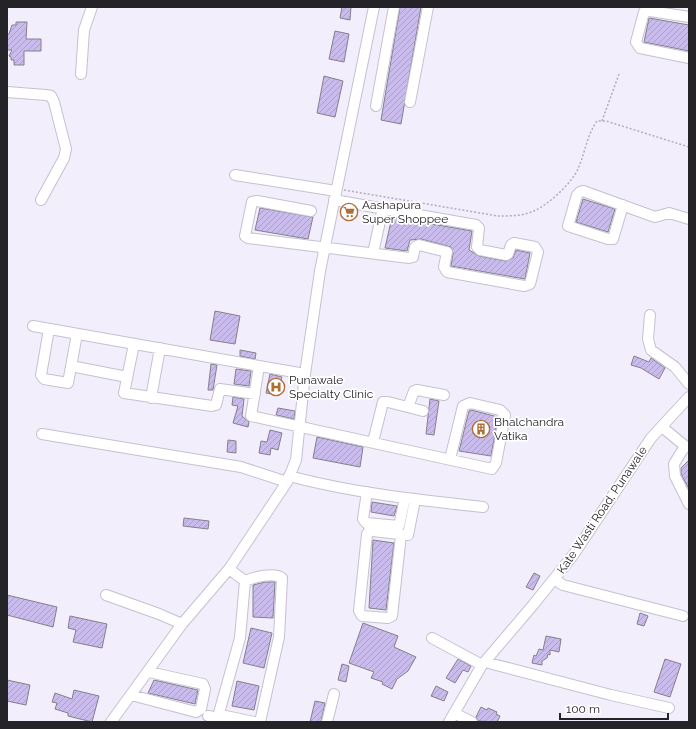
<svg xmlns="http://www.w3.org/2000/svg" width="696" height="729" font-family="Raleway,sans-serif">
<defs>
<pattern id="building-hatch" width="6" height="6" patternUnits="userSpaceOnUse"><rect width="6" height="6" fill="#c9bbeb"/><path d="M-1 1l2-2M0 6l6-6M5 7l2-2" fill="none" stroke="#aca0ca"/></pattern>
</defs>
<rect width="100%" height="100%" fill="#f2eefc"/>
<path fill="url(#building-hatch)" stroke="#84808d" d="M342 7H351L350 20 340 18Z
M400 7H421L401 124 381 120Z
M649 18 689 25V51L644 42Z
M16 22H27L26 39H41V51H24V65H14V60H11V57L9 56 12 50H7V34H9L12 25H16Z
M335 31 349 34 344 62 329 59Z
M324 76 343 81 335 117 317 113Z
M583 199 615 209 608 232 576 222Z
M260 208 313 217 308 239 255 230Z
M392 217 472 231 469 250 479 256 505 261 513 258 516 250 530 253 525 279 451 266 453 253 451 247 421 239 410 240 407 251 385 248Z
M215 311 240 316 235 344 210 340Z
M240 350 256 353 255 359 240 356Z
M634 356 649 362 651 358 665 368 659 379 641 368 631 365Z
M211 364 217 365 213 390H208Z
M236 369 251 371 249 386 234 384Z
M270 374 282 377 277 395 266 393Z
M233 397 244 399 242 416 249 422 248 427 233 423 238 406 232 405Z
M430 399 439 401 434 435 426 434Z
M278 408 295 411 294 419 276 415Z
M471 410 498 417 491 456 459 451 469 411Z
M270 430 282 433 278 450 271 448 270 455 259 453 261 441 267 442Z
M317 437 363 447 360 467 313 458Z
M228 440 236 441V453L227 452Z
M689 460V489L681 474V468Z
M372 502 397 506 394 516 371 512Z
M184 518 209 521 208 529 183 526Z
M373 540 394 543 386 610 369 608Z
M534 573 540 576 533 590 526 587Z
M265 582H275L273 618 253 617V585Z
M7 595 57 607 53 627 7 615Z
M640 613 648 616 644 626 637 624Z
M70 616 107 624 102 648 73 642 76 630 68 628Z
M363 623 398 636 394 647 416 657 408 671 397 679 392 689 382 684 383 682 371 678 374 672 349 663Z
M251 628 272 633 264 668 243 663Z
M546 636 561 639 559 652 550 650V655L548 654 547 658 542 661V665L532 663 534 655 536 656 539 649 543 650Z
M458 659 471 666 468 672 463 670 455 683 446 678Z
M665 659 681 664 670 697 654 692Z
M342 664 349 666 346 682 338 680Z
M7 680 30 685 26 705 7 701Z
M154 680 198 690 195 704 148 693Z
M237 681 259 686 254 710 232 706Z
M436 686 448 692 444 701 431 696Z
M74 690 99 696 92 722 68 716V713L55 709 57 703 52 702 55 693 72 699Z
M315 701 325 703 321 722H310Z
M481 707 487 710 488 708 497 712 496 714 500 716 497 722 478 721 476 717Z"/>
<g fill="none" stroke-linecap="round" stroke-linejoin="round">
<defs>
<path id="minor" d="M689 17 650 11 644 12 636 42 640 48 689 58
M81 74 84 30 92 7
M7 92 46 95 51 96 54 102 66 149 64 158 41 200
M410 102 428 7
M376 106 394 7
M235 175 336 191
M623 205 613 239H608L568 226 577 195 580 192 583 191 655 217 669 213 689 219
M311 211 257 201 252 202 245 236 248 238 409 258 413 257 415 247 419 245 447 252 444 267 447 272 524 286 530 284 538 252 535 247 514 243 511 245 508 254 506 255 480 250 477 247 479 228 476 225 334 200
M373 253 383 208
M650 315 648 339 651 350 675 367 689 384
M33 326 305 374
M49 329 41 375 44 379 68 383 77 334
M134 344 124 393 212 406 216 405 220 389 255 394
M71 366 127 377
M259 366 251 416 492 469 496 463 505 415 500 410 470 403 463 406 450 459
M151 398 160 348
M408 407 414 391 417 390 444 395
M662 427 685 446 689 447
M42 434 241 467 287 482
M373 442 383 402H388L423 411
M685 446 674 464 675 476 689 504
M289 476C353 493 418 500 483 507
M367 492 363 519 366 523 399 526 405 498
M401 535 392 616 388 618 362 616 359 611 367 534 369 531H373L408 535 415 500
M229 569 245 581 240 638 219 713 221 715 254 722
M554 579 563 585 683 616
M245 581C254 577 275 572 282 578L279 637 260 722
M106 595 159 614 182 624
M432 638 482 665
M485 662 611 695 669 708
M131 695 196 712 201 709 205 689 203 684 149 672
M454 713 472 722
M208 716 225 719
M111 722 182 624 229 569 287 482 296 460 305 374 320 271 374 7
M327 722 334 694
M449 722 482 665 533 605 574 554 651 438 689 397"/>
</defs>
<use href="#minor" stroke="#c5c1cf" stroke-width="12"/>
<path stroke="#b1aeba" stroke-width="1.5" stroke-dasharray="2 2" stroke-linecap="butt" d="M602 121 619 74
M344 190 498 216C510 216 523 216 534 211 549 204 571 184 578 169 585 153 587 135 597 121H606L689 147"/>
<use href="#minor" stroke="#fff" stroke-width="10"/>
</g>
<defs>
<symbol id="supermarket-ring" viewBox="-11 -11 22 22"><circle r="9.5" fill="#fff" stroke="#ae6e37" stroke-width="1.5"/><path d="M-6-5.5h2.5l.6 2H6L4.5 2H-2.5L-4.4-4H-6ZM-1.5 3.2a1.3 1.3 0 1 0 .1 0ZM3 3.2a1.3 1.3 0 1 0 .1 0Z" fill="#ae6e37"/></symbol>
<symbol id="hospital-ring" viewBox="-11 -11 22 22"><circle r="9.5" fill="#fff" stroke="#ae6e37" stroke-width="1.5"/><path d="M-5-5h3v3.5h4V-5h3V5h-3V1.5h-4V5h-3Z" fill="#ae6e37"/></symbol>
<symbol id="building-ring" viewBox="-11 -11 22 22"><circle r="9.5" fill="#fff" stroke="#ae6e37" stroke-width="1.5"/><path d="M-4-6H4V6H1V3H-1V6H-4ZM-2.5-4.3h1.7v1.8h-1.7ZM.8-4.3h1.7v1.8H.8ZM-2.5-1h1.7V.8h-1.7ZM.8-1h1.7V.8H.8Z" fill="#ae6e37"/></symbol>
</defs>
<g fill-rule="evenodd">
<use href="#supermarket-ring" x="339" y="202" width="20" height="20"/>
<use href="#hospital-ring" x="266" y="377" width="20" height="20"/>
<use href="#building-ring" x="471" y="419" width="20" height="20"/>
</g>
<g text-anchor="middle" stroke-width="3.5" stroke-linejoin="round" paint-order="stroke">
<g font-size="12" fill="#242328" stroke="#fff" text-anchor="start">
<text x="362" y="209">Aashapura<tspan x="362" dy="14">Super Shoppee</tspan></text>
<text x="289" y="384">Punawale<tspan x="289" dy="14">Specialty Clinic</tspan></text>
<text x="494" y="426">Bhalchandra<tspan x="494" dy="14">Vatika</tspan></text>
</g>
<g font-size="12" fill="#242328" stroke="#fff">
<text transform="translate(602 510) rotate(-56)" y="4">Kate Wasti Road, Punawale</text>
</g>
</g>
<rect width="696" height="729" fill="none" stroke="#242328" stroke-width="16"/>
<path d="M560 713v6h108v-6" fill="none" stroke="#242328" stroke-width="2"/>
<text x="566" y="713" font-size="12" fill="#242328" stroke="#ffffff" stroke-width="3" paint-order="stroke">100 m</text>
</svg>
